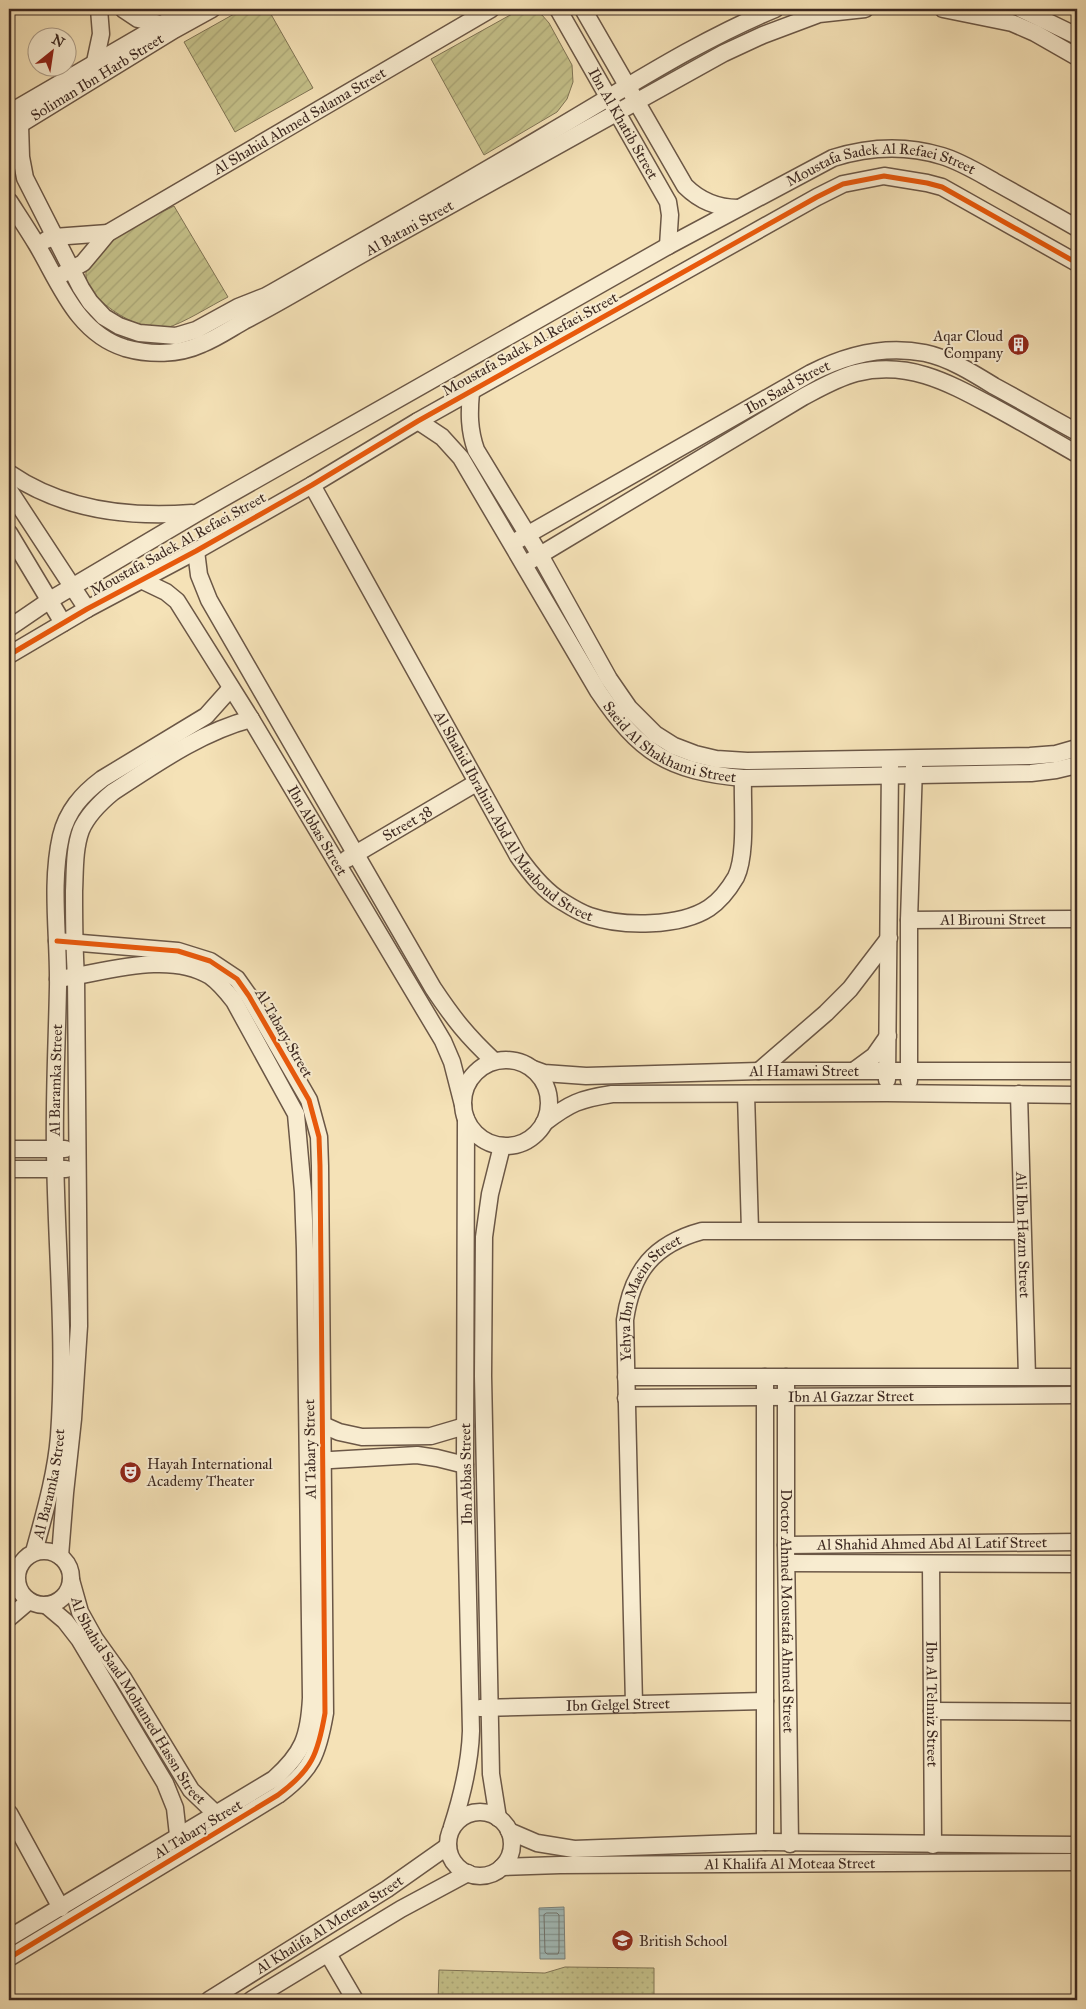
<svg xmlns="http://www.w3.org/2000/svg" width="1086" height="2009" font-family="'IM FELL Great Primer',serif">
<defs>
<pattern id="grass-dots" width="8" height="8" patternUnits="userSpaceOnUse" patternTransform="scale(1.25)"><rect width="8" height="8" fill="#c4c089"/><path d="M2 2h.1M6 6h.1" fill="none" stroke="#a9a576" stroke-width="1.8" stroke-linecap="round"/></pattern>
<pattern id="garden-furrows" width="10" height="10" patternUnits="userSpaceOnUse" patternTransform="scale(1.25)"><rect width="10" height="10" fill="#c4c089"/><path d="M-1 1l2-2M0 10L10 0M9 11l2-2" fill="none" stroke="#a9a576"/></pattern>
<pattern id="water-rules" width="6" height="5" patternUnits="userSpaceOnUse" patternTransform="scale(1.25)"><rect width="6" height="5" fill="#a1bbb9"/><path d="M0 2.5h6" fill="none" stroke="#849896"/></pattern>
</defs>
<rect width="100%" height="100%" fill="#f5e2b7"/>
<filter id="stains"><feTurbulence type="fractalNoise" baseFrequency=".004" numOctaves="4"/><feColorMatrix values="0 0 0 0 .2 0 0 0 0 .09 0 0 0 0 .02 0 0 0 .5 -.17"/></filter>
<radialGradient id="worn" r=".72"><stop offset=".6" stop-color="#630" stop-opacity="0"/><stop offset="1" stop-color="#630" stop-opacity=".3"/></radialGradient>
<path fill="url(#grass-dots)" stroke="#807455" d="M565 1967 654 1968V2000H438L439 1970 545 1973Z"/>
<path fill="url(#garden-furrows)" stroke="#807455" d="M243 9H268L313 88 235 132 184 42Z
M522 10 532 11 542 15 549 23 572 65 573 82 567 99 557 112 484 155 431 59 512 14Z
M174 206 228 297C210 306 184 323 166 328 142 335 73 294 88 265 103 236 147 220 174 206Z"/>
<path fill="url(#water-rules)" stroke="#79817c" d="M564 1907 565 1959H540L539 1908Z"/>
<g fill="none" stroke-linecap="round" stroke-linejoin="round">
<path stroke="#6f726d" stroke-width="1" d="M547 1913H557L559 1915V1951L558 1954H547L545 1952 544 1915Z"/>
<defs>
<g id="minor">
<path d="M123 9 138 19 161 24"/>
<path id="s1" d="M558 9 668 202 670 215 668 246"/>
<path d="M583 9 685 186C700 201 717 208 738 208"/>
<path d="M943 9 1012 23 1035 33 1077 57"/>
<path d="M1021 9 1077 36"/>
<path d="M95 62 101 34 99 9"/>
<path d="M12 111 20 125 21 157 25 178 81 288 90 302 104 317 119 326 139 333 176 336 196 330 238 307 266 296C361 242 455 189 549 133 623 90 695 42 775 9"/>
<path d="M9 113 188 9"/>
<path id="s2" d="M11 130 174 30 212 9"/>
<path id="s3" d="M9 201C18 215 28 230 37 245 60 284 77 333 125 348 150 355 178 355 202 344 217 338 230 329 244 321 285 300 325 275 366 252 485 186 604 119 724 53L763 35 819 14 865 9"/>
<path d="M46 240 54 237 108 233"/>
<path id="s4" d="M61 275 83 263 108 233 491 9"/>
<path d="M471 392C469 413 469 430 476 450L540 555 609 679 629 708 655 734 674 746 695 754 716 759 747 761 1030 756 1056 754 1077 748"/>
<path id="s5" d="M418 421 442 437 461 458 598 691C640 753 668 771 743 778L1031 773 1056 770 1077 765"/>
<path d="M9 473C63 510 128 518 192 513"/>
<path id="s6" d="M312 485 518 856C530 873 544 891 563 902 571 907 581 913 590 916 622 927 680 927 709 908 721 900 729 889 736 877 747 854 742 805 743 778"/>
<path d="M9 490 87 609"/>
<path d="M9 533 63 623"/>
<path id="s7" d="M518 540 811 373C846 355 885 345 925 353 949 358 973 373 994 386 1022 401 1049 417 1077 432"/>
<path d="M196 551 199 575 209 600 433 988C453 1018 467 1036 494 1061"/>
<path d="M530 561 803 397C820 388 837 378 856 373 909 360 949 383 994 407 1022 422 1049 438 1077 454"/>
<path id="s8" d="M141 580 166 592 177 601 251 719 443 1041 452 1062 463 1105"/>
<path id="s9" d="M9 628 50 600 197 513 668 246 833 158C868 147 906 145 942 156 962 162 979 173 997 183 1024 198 1051 213 1077 228"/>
<path d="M9 655 87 609 196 551 312 485 418 421 817 197 843 184 884 176 927 183 942 187 1077 263"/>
<path id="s10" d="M347 859 476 783"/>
<path id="s11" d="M909 920 1077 919"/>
<circle cx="506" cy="1103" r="43"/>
<path id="s12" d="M533 1069 544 1073 586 1076 759 1071H1077"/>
<path d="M855 1070 874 1056 888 1036"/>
<path d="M759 1071 826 1013 850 989 889 938"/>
<path d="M887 1080 890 765"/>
<path d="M909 1081V920L914 766"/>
<path d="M746 1094 750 1230"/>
<path id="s13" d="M1019 1094 1027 1377"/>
<path d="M544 1123C570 1103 580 1099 612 1094L887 1093 1077 1095"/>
<path d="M9 1149H65"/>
<path d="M9 1169H66"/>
<path d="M626 1377H1077"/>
<path d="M765 1377V1842"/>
<path id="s14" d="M786 1377V1545L790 1844"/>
<path id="s15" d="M626 1398 1077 1395"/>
<path d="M314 1421 339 1432 362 1437 431 1436 465 1426"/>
<path d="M314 1461 417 1455 437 1458 465 1465"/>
<path id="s16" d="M786 1545 1077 1542"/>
<circle cx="44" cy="1578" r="27"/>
<path id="s17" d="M34 1552C44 1515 56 1475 59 1436 66 1341 56 1245 55 1150 54 1095 57 1041 58 987 59 937 50 885 61 836 67 811 82 794 102 779L206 716 231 688"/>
<path d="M60 1556 65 1493 73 1419 79 1326 76 977C74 948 74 920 74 891 75 871 74 849 81 830 87 816 102 801 113 792 156 764 201 732 251 719"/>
<path d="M787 1563 1077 1564"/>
<path id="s18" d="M931 1564 933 1845"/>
<path id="s19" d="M71 1580 80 1612 95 1639 123 1678 191 1790 215 1813"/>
<path d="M46 1605 65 1621 79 1639 165 1783 175 1808 178 1835 182 1842"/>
<path d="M9 1618 29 1601"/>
<path id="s20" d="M634 1704 625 1320C632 1271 654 1244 702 1231H1022"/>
<path id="s21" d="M480 1708 765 1701"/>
<path d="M932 1711 1077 1712"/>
<circle cx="480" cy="1844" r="32"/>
<path d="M9 1813 61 1908"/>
<path d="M498 1818 491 1774 483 1376 484 1237 490 1194 502 1146"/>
<path d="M452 1827C462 1796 470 1764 471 1731L465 1465 466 1119"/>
<path d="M509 1831 537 1843 574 1849 765 1842 1077 1845"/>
<path id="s22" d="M502 1867 560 1865 1077 1862"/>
<path d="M9 1938 274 1779C303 1753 309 1737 311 1698L305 1249 303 1192 296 1114 234 1001C227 992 220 983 210 976 168 950 103 973 58 979"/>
<path d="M328 1954 355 2000"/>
<path d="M9 1958 278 1795C312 1770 318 1754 325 1713L320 1166 319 1137 309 1100 249 996 237 979 210 961 178 951 57 941"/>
<path id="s23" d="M209 2000 387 1889 448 1846"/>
<path d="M251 2000 401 1909 468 1873"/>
</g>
</defs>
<use href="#minor" stroke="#6b5746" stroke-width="19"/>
<use href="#minor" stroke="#f8ecd0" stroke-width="16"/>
<defs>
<path id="cycleway" d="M9 655 87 609 196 551 312 485 418 421 817 197 843 184 884 176 927 183 942 187 1077 263
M9 1958 278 1795C312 1770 318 1754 325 1713L320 1166 319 1137 309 1100 249 996 237 979 210 961 178 951 57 941"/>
</defs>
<use href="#cycleway" stroke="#f8ecd0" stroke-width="8"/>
<use href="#cycleway" stroke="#e8590c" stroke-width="5"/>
</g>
<defs>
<symbol id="building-disc" viewBox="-11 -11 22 22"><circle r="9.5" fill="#8f2418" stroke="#f8ecd0"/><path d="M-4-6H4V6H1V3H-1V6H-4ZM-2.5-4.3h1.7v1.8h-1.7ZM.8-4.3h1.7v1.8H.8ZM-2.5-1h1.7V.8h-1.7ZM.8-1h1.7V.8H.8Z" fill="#fff"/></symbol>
<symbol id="theatre-disc" viewBox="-11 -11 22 22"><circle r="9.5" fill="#8f2418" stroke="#f8ecd0"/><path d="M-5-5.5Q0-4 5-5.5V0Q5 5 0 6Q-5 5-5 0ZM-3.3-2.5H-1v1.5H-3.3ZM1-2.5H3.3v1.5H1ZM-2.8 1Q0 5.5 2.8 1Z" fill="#fff"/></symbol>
<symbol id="school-disc" viewBox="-11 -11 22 22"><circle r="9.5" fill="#8f2418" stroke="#f8ecd0"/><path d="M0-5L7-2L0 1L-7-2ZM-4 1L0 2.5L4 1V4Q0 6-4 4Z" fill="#fff"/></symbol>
</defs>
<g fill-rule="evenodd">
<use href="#building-disc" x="1006" y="332" width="25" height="25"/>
<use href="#theatre-disc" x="118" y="1460" width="25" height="25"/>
<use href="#school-disc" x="610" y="1928" width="25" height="25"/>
</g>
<g text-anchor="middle" stroke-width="4" stroke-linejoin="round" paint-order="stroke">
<g font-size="15" fill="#3d2921" stroke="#f8ecd0">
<text dy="5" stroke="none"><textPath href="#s2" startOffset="101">Soliman Ibn Harb Street</textPath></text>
<text dy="5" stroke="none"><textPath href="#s4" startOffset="286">Al Shahid Ahmed Salama Street</textPath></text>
<text dy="5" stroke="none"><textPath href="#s1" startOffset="132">Ibn Al Khatib Street</textPath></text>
<text dy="5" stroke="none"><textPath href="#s9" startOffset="996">Moustafa Sadek Al Refaei Street</textPath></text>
<text dy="5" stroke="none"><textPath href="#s3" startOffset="508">Al Batani Street</textPath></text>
<text transform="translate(530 344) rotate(-29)" y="5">Moustafa Sadek Al Refaei Street</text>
<text dy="5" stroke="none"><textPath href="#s7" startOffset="310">Ibn Saad Street</textPath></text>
<text transform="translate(178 544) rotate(-29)" y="5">Moustafa Sadek Al Refaei Street</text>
<text dy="5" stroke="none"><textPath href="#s5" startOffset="420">Saeid Al Shakhami Street</textPath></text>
<text dy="5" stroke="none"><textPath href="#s6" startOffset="391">Al Shahid Ibrahim Abd Al Maaboud Street</textPath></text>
<text dy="5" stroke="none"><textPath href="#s10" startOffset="70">Street 38</textPath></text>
<text dy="5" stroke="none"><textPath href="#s8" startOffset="311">Ibn Abbas Street</textPath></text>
<text dy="5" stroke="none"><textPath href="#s11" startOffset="84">Al Birouni Street</textPath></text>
<text transform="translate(284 1033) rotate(60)" y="5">Al Tabary Street</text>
<text dy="5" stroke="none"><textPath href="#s12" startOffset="272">Al Hamawi Street</textPath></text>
<text dy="5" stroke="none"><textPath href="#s17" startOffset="475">Al Baramka Street</textPath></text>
<text dy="5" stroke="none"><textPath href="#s13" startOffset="141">Ali Ibn Hazm Street</textPath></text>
<text dy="5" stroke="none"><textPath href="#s20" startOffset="415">Yehya Ibn Maein Street</textPath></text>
<text dy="5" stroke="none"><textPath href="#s15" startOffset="225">Ibn Al Gazzar Street</textPath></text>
<text transform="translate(310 1449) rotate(-91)" y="5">Al Tabary Street</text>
<text transform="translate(466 1474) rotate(-91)" y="5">Ibn Abbas Street</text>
<text dy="5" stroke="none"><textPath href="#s17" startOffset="70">Al Baramka Street</textPath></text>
<text dy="5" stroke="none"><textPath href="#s16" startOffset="146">Al Shahid Ahmed Abd Al Latif Street</textPath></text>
<text dy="5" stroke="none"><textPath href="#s14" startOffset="234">Doctor Ahmed Moustafa Ahmed Street</textPath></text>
<text dy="5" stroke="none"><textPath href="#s19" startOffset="139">Al Shahid Saad Mohamed Hassn Street</textPath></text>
<text dy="5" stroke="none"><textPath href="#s18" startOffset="140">Ibn Al Telmiz Street</textPath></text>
<text dy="5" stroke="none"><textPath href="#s21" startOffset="138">Ibn Gelgel Street</textPath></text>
<text transform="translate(198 1829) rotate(-31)" y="5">Al Tabary Street</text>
<text dy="5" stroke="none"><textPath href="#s22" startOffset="288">Al Khalifa Al Moteaa Street</textPath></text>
<text dy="5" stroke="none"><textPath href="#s23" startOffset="142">Al Khalifa Al Moteaa Street</textPath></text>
</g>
<g font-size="15" fill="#3d2921" stroke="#f8ecd0" text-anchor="start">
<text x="1003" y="341" text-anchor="end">Aqar Cloud<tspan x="1003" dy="17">Company</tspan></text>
<text x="147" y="1469">Hayah International<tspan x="147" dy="17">Academy Theater</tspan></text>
<text x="639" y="1946">British School</text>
</g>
</g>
<rect width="1086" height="2009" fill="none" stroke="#f5e2b7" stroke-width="30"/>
<rect x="10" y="10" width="1066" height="1989" fill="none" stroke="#3d2921" stroke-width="2.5"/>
<rect x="15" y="15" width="1056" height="1979" fill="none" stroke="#3d2921"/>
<g transform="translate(52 52) rotate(30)"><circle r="24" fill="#f8ecd0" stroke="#ad9e8a"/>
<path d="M0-4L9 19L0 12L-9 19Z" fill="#8f2418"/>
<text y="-8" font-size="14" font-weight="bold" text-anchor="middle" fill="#3d2921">N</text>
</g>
<rect width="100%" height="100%" filter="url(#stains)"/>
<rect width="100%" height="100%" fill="url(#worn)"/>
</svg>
